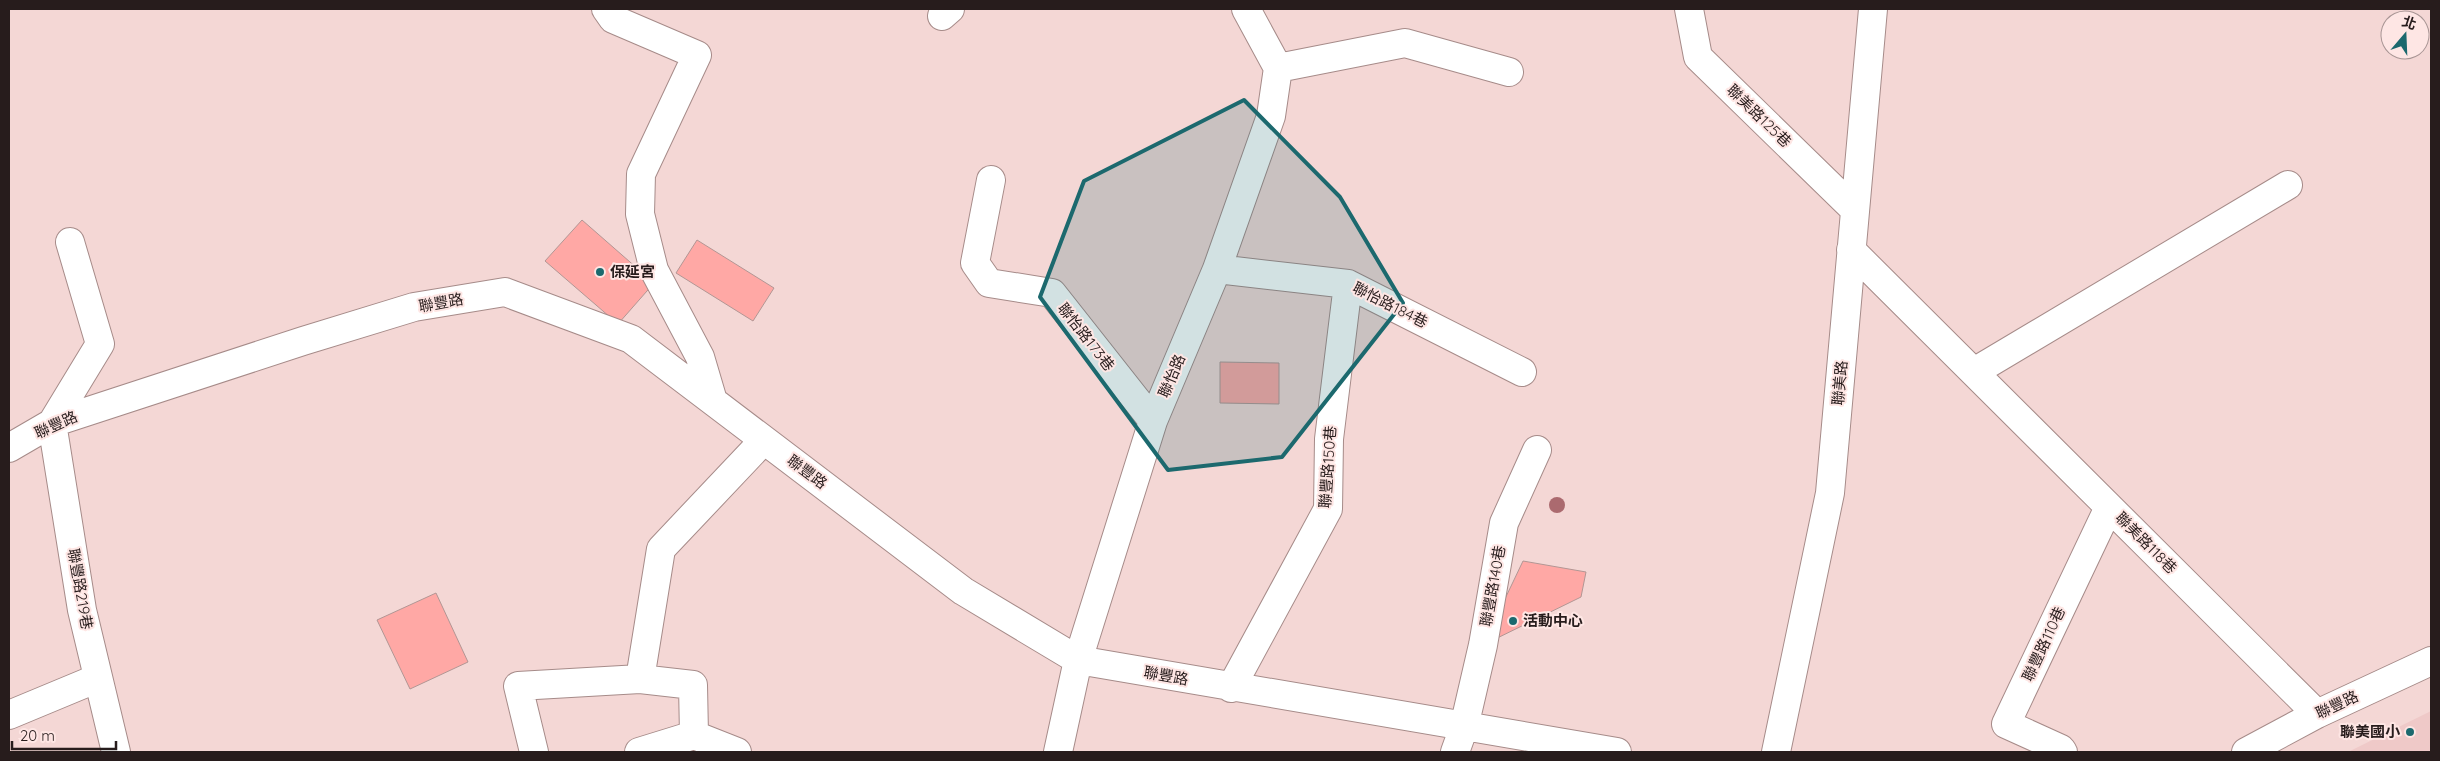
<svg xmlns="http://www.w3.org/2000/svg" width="2440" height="761" font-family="Quicksand,'Noto Sans TC',sans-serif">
<rect width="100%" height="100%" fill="#f4d7d5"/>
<path fill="#efc9c8" d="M2431 711V752H2348Z"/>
<path fill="#ffa8a5" stroke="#b29694" d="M582 220 654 283 618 324 545 261Z
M697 240 774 288 753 321 676 273Z
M1220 362 1279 363V404L1220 403Z
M1523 561 1586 572 1581 597 1483 645Z
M436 593 468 662 410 689 377 620Z"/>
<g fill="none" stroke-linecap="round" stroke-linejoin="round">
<defs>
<path id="minor" d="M606 9 613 19 697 55 641 174 640 214 654 270 700 357 713 401
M1689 9 1698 57 1855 210
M942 16 950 9
M1278 68 1405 43 1509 72
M991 180 975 263 989 283 1052 293 1153 421
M70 242 100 344 52 423 82 610 116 752
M1851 250 2317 714
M1217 269 1348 284 1522 372
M1974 372 2288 185
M9 448 52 423 303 341 414 307 505 292 631 339 963 591 1078 660 1617 752
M640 679 661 549 764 440
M1231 688 1328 509 1329 439 1348 284
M9 715 98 678
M534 752 518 686 640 679 693 685 694 735
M639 752 694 735 737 752
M1058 752 1078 660 1153 421 1217 269 1271 116 1278 68 1246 9
M1455 752 1464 727 1483 645 1504 523 1537 450
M1776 752 1830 493 1873 9
M2063 752 2061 749 2006 724 2109 507
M2246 752 2317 714 2431 661"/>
</defs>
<use href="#minor" stroke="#a68b89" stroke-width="30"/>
<use href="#minor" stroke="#fff" stroke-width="28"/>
</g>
<circle fill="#ab6a6f" cx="1557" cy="505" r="8"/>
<path fill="#1c696e" fill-opacity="0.2" stroke="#1c696e" stroke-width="4" stroke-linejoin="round" d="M1244 100 1340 197 1403 303 1282 457 1168 470 1040 297 1084 181Z"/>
<g fill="#1c696e" stroke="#fee6e4" stroke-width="2">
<circle cx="600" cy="272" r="5"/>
<circle cx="1513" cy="621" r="5"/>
<circle cx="2410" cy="732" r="5"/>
</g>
<g text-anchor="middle" stroke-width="4" stroke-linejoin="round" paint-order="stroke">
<g font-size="15" fill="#271c1c" stroke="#fee6e4">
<text transform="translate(1759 116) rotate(44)" y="5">聯美路125巷</text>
<text transform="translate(441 303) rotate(-10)" y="5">聯豐路</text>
<text transform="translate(1390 305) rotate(27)" y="5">聯怡路184巷</text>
<text transform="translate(1086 337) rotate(52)" y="5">聯怡路173巷</text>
<text transform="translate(1172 376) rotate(-67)" y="5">聯怡路</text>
<text transform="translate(1840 383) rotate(-85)" y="5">聯美路</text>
<text transform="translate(56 425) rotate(-24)" y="5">聯豐路</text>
<text transform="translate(1328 467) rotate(-86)" y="5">聯豐路150巷</text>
<text transform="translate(807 472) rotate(37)" y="5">聯豐路</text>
<text transform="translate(2146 543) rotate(45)" y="5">聯美路118巷</text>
<text transform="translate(1493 586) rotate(-80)" y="5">聯豐路140巷</text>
<text transform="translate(80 589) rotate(80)" y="5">聯豐路219巷</text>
<text transform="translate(2044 644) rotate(-65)" y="5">聯豐路110巷</text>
<text transform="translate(1166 676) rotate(10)" y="5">聯豐路</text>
<text transform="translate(2337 705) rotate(-25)" y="5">聯豐路</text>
</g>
<g font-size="15" font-weight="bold" fill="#271c1c" stroke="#fee6e4" text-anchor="start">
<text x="610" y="277">保延宮</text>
<text x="1523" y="626">活動中心</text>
<text x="2400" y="737" text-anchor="end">聯美國小</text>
</g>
</g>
<rect width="2440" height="761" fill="none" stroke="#271c1c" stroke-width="20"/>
<g transform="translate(2405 35) rotate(19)"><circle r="24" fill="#fee6e4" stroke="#a89594"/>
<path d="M0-4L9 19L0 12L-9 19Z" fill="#1c696e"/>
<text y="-8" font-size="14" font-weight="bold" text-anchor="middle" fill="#271c1c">北</text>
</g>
<path d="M12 741v8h104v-8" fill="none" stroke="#271c1c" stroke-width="2.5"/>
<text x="20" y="741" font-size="15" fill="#271c1c" stroke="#fee6e4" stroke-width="4" paint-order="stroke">20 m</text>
</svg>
